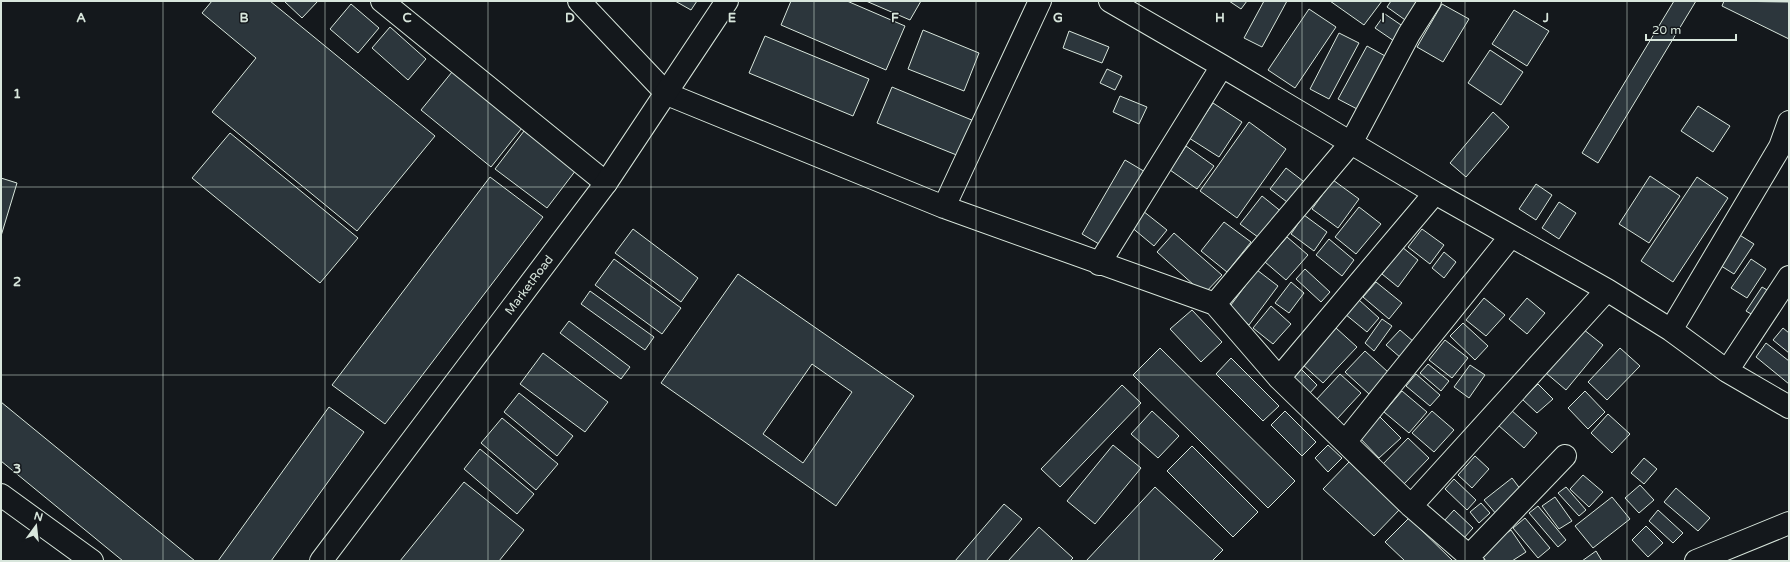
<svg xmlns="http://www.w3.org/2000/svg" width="1790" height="562" font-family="'Varela Round',sans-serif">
<rect width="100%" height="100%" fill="#14181c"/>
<path fill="#2c363c" stroke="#d8e6dc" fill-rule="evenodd" d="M212 1H270L435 136 357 231 212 112 256 58 202 13Z
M284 1H318L302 18Z
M675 1H697L691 10Z
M791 1H847L905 26 886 70 781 25Z
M866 1H921L910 20Z
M1229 1H1247L1241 9Z
M1264 1H1287L1262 47 1244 38Z
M1330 1H1382L1364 25Z
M1391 1H1422L1408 22 1387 7Z
M1674 1H1696L1598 163 1582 153Z
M1724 1 1789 2V39L1722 6Z
M351 4 379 28 358 53 330 29Z
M1442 4 1469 19 1443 62 1417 47Z
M1309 9 1336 27 1295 88 1268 70Z
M1514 10 1549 31 1527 66 1492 44Z
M1385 14 1404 27 1394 41 1375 28Z
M390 27 426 59 408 80 372 48Z
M923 30 979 53 964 91 908 69Z
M1069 31 1109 47 1102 63 1063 48Z
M1339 33 1359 43 1329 99 1310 89Z
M765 36 869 79 853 116 749 73Z
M1367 46 1387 57 1359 110 1338 99Z
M1490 50 1523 72 1501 105 1468 83Z
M1107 69 1122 76 1115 90 1100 83Z
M452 72 522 128 491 167 421 110Z
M892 87 979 123 964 158 877 123Z
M1120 96 1147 107 1139 124 1113 112Z
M1213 103 1242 122 1219 157 1189 138Z
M1698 106 1730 126 1713 152 1681 131Z
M1493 112 1509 127 1466 177 1450 163Z
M1249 122 1286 149 1237 218 1200 191Z
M524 131 576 170 547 208 495 169Z
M230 133 358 238 320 283 192 178Z
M1186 146 1214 166 1197 189 1170 170Z
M1125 160 1147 173 1104 247 1082 234Z
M1286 168 1307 184 1291 205 1270 189Z
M1650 176 1680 196 1649 243 1619 224Z
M490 177 543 217 385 424 332 385Z
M1697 177 1728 198 1673 282 1641 261Z
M1 178 17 183 1 236Z
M1333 180 1359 199 1338 228 1312 209Z
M1536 184 1552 195 1536 220 1519 209Z
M1262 196 1283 213 1262 240 1240 224Z
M1559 202 1576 213 1559 239 1542 228Z
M1359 207 1381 224 1356 254 1335 237Z
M1143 211 1167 230 1154 246 1130 226Z
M1304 215 1327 232 1314 251 1291 234Z
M1224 222 1251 242 1227 272 1201 251Z
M633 229 698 278 681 302 615 253Z
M1422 229 1444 245 1430 264 1408 247Z
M1174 233 1222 275 1204 294 1157 252Z
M1738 234 1754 244 1734 274 1718 264Z
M1287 237 1308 255 1286 280 1265 262Z
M1329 239 1354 260 1342 276 1316 255Z
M1402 247 1418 260 1398 287 1382 274Z
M1444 252 1456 262 1444 278 1432 268Z
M614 259 681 308 662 334 595 285Z
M1751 259 1766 269 1747 298 1731 288Z
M1305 269 1330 292 1321 302 1296 279Z
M1257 270 1278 286 1249 325 1228 309Z
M738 274 914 396 836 506 661 383ZM812 364 852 392 803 463 763 434Z
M1291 282 1304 293 1289 313 1275 303Z
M1376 282 1402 303 1389 319 1363 297Z
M1762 287 1774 294 1758 318 1746 311Z
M590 291 654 337 645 350 581 304Z
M1484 298 1505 315 1486 336 1466 320Z
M1527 298 1545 313 1527 334 1509 319Z
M1359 300 1379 318 1367 332 1345 314Z
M1271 306 1291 324 1273 344 1253 328Z
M1192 310 1222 342 1201 362 1170 329Z
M1382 319 1392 326 1374 351 1365 343Z
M569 321 630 367 621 379 560 333Z
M1463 323 1488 346 1475 360 1450 336Z
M1336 328 1357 347 1323 383 1302 364Z
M1783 328 1789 333V353L1773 340Z
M1583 329 1603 345 1566 390 1546 373Z
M1400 330 1414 342 1401 358 1386 345Z
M1445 340 1468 358 1452 378 1429 360Z
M1766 343 1789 361V384L1756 357Z
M1160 348 1295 481 1268 508 1133 375Z
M1620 348 1640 366 1607 400 1588 382Z
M1365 351 1388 372 1369 394 1345 372Z
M543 353 608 402 585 432 520 384Z
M1231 358 1279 406 1263 421 1216 374Z
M1428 364 1449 381 1441 391 1420 373Z
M1470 365 1485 375 1469 398 1454 387Z
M1299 367 1317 385 1309 394 1290 376Z
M1340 374 1361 393 1337 419 1316 400Z
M1416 374 1440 395 1430 406 1406 386Z
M1538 384 1553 399 1537 413 1522 399Z
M1122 385 1141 403 1060 487 1041 469Z
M1402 391 1427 412 1409 433 1384 412Z
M1585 391 1605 412 1588 429 1568 408Z
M519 393 573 436 557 456 504 412Z
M1 402 195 561H123L1 461Z
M329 407 364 432 271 561H218Z
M1511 410 1537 433 1524 448 1498 425Z
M1152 411 1179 436 1158 458 1131 434Z
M1285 411 1316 442 1302 456 1271 425Z
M1432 411 1454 430 1434 452 1412 433Z
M1608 414 1630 434 1612 453 1591 433Z
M1380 417 1401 438 1379 458 1359 437Z
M502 418 558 464 536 490 481 443Z
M1408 438 1429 458 1403 485 1382 465Z
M1113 445 1141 468 1095 524 1067 501Z
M1328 445 1342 458 1328 472 1315 458Z
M1192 446 1258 512 1233 537 1167 471Z
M480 449 534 494 517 514 464 469Z
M1475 456 1489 469 1472 488 1458 475Z
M1644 458 1657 469 1644 484 1631 473Z
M1349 462 1400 509 1374 536 1323 489Z
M1583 475 1603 492 1589 507 1570 489Z
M1512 478 1524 494 1497 515 1484 500Z
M1454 479 1476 500 1467 510 1445 489Z
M464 482 524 530 499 561H400Z
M1640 485 1654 500 1639 513 1625 498Z
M1155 487 1223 550 1212 561H1086Z
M1566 487 1586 510 1579 516 1558 493Z
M1676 488 1710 518 1698 531 1664 502Z
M1555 497 1572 521 1559 529 1542 506Z
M1612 497 1630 519 1593 548 1575 526Z
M1481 503 1490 513 1479 523 1470 512Z
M1004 504 1022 519 986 561H955Z
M1538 506 1566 540 1558 547 1529 513Z
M1454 510 1473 528 1463 539 1444 521Z
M1658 510 1683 533 1673 543 1649 521Z
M1409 518 1453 561H1405L1385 542Z
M1525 518 1550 548 1538 558 1513 528Z
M1646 526 1663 543 1648 557 1632 540Z
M1039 527 1073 558 1070 561H1008Z
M1511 530 1526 552 1512 561H1486L1479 552Z
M1596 551 1602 561H1582Z"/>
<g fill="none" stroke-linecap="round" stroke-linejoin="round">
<defs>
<path id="street" d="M382 1 606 183
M579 1 667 94 944 207 1215 304 1351 143 1409 34 1430 1
M1110 1 1222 66 1435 193 1607 290 1671 330 1727 371 1789 407
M944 207 1040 1
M1099 264 1222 66
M1215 304 1279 378 1411 506 1469 556 1473 561
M1671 330 1780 147 1789 122
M1727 371 1789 277
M1279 378 1435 193
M1345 442 1511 236
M1 495 92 561
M1411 506 1607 290
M1469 556 1565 456
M1696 561 1789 523"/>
<path id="secondary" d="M321 561 606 183 727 1"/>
</defs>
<use href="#street" stroke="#d8e6dc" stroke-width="24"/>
<use href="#secondary" stroke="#d8e6dc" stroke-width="24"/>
<use href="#street" stroke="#14181c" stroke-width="22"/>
<use href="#secondary" stroke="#14181c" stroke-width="22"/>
</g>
<path fill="none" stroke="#d8e6dc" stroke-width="1" stroke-opacity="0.55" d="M163 1V561M325 1V561M488 1V561M651 1V561M814 1V561M976 1V561M1139 1V561M1302 1V561M1465 1V561M1627 1V561M1 187H1789M1 375H1789"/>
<g text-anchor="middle" stroke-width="3" stroke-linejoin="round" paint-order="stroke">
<g font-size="12" fill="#d8e6dc" stroke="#14181c">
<text transform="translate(529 285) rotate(-53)" y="4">MarketRoad</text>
</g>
</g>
<g font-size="13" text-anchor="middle" font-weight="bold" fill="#d8e6dc" stroke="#14181c" stroke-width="3" stroke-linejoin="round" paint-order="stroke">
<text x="81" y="22">A</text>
<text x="244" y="22">B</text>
<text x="407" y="22">C</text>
<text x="570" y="22">D</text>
<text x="732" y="22">E</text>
<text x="895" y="22">F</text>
<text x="1058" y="22">G</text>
<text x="1220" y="22">H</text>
<text x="1383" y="22">I</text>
<text x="1546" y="22">J</text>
<text x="17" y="98">1</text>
<text x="17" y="286">2</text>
<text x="17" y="473">3</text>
</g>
<rect width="1790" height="562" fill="none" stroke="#d8e6dc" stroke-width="4"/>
<g transform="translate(36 526) rotate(15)" stroke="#14181c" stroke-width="3" paint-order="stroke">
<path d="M0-3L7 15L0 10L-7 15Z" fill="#d8e6dc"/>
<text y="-6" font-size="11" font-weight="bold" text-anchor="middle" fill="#d8e6dc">N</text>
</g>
<path d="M1646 34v6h90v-6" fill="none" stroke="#d8e6dc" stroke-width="2"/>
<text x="1652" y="34" font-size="12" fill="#d8e6dc" stroke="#14181c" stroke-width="3" paint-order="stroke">20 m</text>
</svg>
